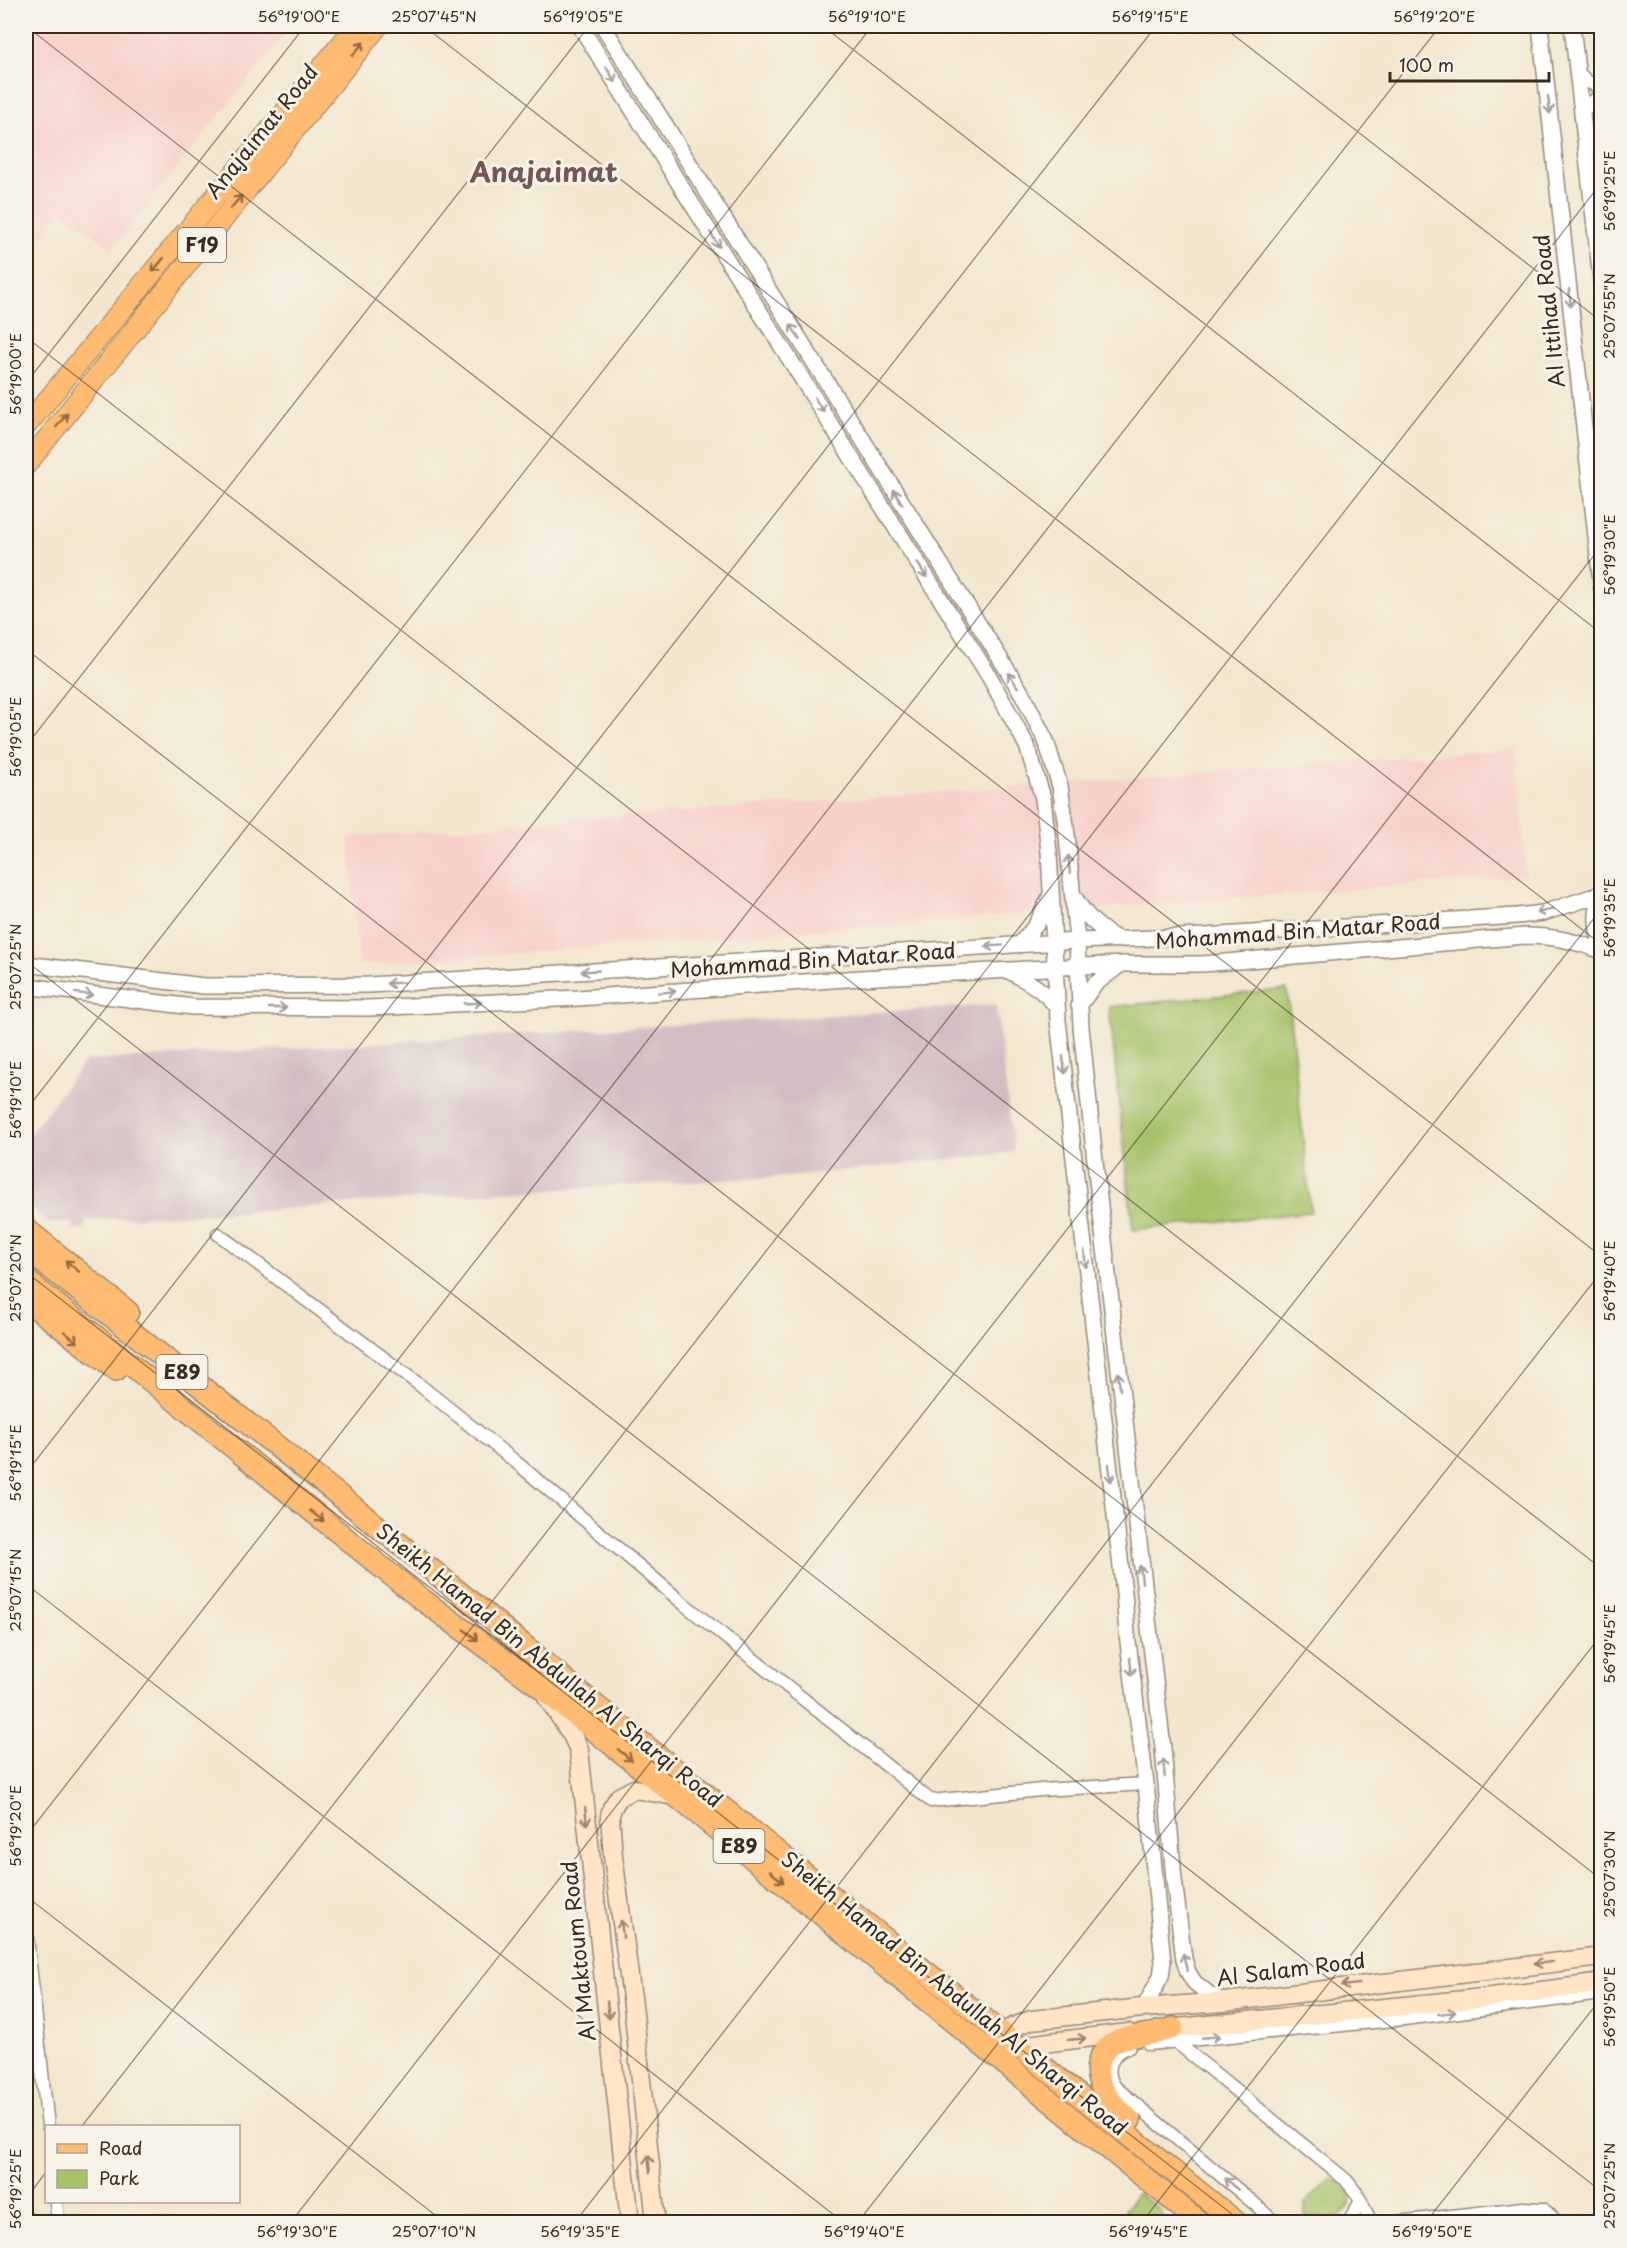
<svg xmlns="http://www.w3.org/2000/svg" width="1627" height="2248" font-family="'Playpen Sans',sans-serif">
<rect width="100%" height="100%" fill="#f7f3e8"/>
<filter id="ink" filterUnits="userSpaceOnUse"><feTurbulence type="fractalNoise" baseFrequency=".0167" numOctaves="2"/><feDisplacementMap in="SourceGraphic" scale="12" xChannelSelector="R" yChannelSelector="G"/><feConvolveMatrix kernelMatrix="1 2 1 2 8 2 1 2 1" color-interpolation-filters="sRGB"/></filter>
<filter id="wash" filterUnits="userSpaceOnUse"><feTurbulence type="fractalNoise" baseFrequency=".008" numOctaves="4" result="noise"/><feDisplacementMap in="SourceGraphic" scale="24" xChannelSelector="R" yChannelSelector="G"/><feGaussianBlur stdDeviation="1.35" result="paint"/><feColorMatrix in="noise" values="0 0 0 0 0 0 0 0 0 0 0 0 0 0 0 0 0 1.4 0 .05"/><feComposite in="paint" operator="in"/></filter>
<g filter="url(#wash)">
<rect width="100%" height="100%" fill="#f2e6ce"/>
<path fill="#f7d0cb" d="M26 26H291L112 249 63 210 26 256Z
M1516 749 1526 876 359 965 349 837Z"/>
<path fill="#d2bec2" d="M996 1005 1014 1152 788 1177 487 1193 258 1211 86 1220 85 1228 73 1229 72 1222 48 1223 26 1203V1139L85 1061Z"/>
<path fill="#a6c269" stroke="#707644" stroke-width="1.5" d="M1287 989 1311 1212 1133 1230 1109 1007Z
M1331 2179 1340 2182 1351 2196C1349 2222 1324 2219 1304 2221L1306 2202Z
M1137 2194 1160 2209 1167 2222C1150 2223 1131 2229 1125 2210Z"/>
</g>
<g filter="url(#ink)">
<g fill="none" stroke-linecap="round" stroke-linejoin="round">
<defs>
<path id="minor" d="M1577 72 1588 82 1602 88
M1582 112 1602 93
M218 1234 417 1383 517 1463 684 1604 931 1801 1041 1790 1146 1784
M26 1929 48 2126
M1175 2041 1346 2180 1357 2194 1371 2222
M1149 2044 1404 2019 1602 1994
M1129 2047C1110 2053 1104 2071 1115 2087L1256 2205 1274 2222
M56 2202 58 2222
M1349 2222 1361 2201
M1398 2222 1523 2208 1543 2209 1557 2222"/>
<path id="tertiary" d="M580 26 989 676 1027 746 1043 798 1049 852 1058 1020 1124 1593 1127 1634 1146 1784 1163 1962 1161 1976 1144 2008
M603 26 1023 695 1046 741 1060 786 1066 826 1077 941 1081 1027 1097 1180 1163 1748 1174 1880 1184 1959 1188 1972 1194 1982 1210 1995 1224 2002
M1540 26 1602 591
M1572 26 1602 288
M1602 893C1595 910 1595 926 1602 944
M1075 898C1086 917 1099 929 1119 940
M1019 945 1036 925 1051 895
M26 964 204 986 369 985 1077 941 1205 936 1517 916 1543 913 1601 894
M1007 970C1027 981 1043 989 1057 1007
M26 986 193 1007 369 1008 578 998 860 978 1122 964H1203L1525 936C1553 936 1575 941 1602 951
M1079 1006 1094 985 1121 964"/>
<path id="secondary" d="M547 1697 572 1735 579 1750 630 2222
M1159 2030C1306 2014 1455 2004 1602 1983
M1010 2048 1050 2042 1128 2033
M1006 2065 1000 2051 1004 2034 1011 2028 1031 2020 1142 2008 1224 2002 1602 1957
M656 2222 633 2005 613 1856 610 1816 612 1808 619 1797 634 1789 675 1796"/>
<path id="primary" d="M26 426 356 26
M26 465 378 26"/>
<path id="trunk" d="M26 1229 128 1312
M26 1249C215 1398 406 1545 590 1701L1236 2222
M26 1280 416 1595 539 1686 676 1796 1199 2222
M26 1300 116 1370
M1130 2120C1113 2104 1088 2082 1101 2056 1105 2050 1110 2043 1118 2040 1136 2034 1155 2036 1173 2028"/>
</defs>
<use href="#minor" stroke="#968876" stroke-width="15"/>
<use href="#tertiary" stroke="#968876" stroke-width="18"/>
<use href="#secondary" stroke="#968876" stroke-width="21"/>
<use href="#primary" stroke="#968876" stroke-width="22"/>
<use href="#trunk" stroke="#968876" stroke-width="24"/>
<use href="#minor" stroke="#fff" stroke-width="12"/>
<use href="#tertiary" stroke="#fff" stroke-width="15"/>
<use href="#secondary" stroke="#ffe4c6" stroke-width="18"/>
<use href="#primary" stroke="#febb71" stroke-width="20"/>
<use href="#trunk" stroke="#febb71" stroke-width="21"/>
</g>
<defs><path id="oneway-shaft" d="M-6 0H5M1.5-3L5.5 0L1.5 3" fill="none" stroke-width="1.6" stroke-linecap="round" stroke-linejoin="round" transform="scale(1.5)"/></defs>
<g stroke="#936b43">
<use href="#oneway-shaft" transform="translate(358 49) rotate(-51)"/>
<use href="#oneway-shaft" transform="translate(236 202) rotate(-51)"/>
<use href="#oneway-shaft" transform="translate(158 265) rotate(130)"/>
<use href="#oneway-shaft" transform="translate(62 420) rotate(-51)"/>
<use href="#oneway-shaft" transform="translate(72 1266) rotate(-141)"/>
<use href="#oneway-shaft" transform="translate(71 1337) rotate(39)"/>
<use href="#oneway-shaft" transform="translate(317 1516) rotate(38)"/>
<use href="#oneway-shaft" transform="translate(471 1635) rotate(37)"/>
<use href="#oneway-shaft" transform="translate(625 1755) rotate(39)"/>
<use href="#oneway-shaft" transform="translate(777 1877) rotate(39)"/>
</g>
<g stroke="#a79f9a">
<use href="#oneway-shaft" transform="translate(611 75) rotate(58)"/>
<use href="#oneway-shaft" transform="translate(1549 105) rotate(84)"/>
<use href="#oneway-shaft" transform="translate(715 240) rotate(58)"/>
<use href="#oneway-shaft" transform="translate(1570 298) rotate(84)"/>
<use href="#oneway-shaft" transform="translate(795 332) rotate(-122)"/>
<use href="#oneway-shaft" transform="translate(819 405) rotate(58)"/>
<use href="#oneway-shaft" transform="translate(898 497) rotate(-121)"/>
<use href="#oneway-shaft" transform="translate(922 570) rotate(58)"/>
<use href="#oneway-shaft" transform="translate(1013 680) rotate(-123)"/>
<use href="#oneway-shaft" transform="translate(1069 864) rotate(-95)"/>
<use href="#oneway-shaft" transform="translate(1545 911) rotate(168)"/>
<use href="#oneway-shaft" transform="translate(994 946) rotate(176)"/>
<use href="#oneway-shaft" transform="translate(590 971) rotate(177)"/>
<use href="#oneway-shaft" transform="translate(395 983) rotate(176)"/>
<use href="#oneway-shaft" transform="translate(667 992) rotate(-4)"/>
<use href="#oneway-shaft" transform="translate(84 994) rotate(7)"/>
<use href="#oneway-shaft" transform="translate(473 1003) rotate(-3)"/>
<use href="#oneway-shaft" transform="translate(278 1008)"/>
<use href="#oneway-shaft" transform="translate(1064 1065) rotate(83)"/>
<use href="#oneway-shaft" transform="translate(1085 1259) rotate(84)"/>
<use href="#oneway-shaft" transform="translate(1119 1381) rotate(-97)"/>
<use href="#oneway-shaft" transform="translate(1110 1473) rotate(83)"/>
<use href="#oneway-shaft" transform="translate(1141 1574) rotate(-97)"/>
<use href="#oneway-shaft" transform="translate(1131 1667) rotate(83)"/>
<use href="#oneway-shaft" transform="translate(1164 1768) rotate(-94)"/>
<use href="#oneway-shaft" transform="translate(1185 1962) rotate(-103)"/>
<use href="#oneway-shaft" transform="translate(1447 2013) rotate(-7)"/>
<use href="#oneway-shaft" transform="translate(1211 2037) rotate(-5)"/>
<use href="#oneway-shaft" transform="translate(1231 2184) rotate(-140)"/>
</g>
<g stroke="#9d8772">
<use href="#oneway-shaft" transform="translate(586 1816) rotate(84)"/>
<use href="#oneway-shaft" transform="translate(622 1929) rotate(-97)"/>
<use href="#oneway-shaft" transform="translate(1543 1963) rotate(173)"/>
<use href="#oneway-shaft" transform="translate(1350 1985) rotate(173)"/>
<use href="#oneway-shaft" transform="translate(608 2010) rotate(83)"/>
<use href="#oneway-shaft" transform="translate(1077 2039) rotate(-6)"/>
<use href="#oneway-shaft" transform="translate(649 2164) rotate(-96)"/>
</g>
</g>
<path fill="none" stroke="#3b2a1e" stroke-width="1.5" stroke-opacity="0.45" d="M26 26 1602 1257M424 26 1602 945M823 26 1602 634M1222 26 1602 322M26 337 1602 1569M26 383 305 26M26 649 1602 1880M26 746 589 26M26 961 1602 2192M26 1110 872 26M26 1272 1242 2222M26 1473 1156 26M26 1584 843 2222M26 1836 1440 26M26 1896 444 2222M82 2126 1602 182M26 2199 46 2172M26 2207 45 2222M291 2222 1602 545M575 2222 1602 908M858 2222 1602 1271M1142 2222 1602 1634M1426 2222 1602 1997"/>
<g text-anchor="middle" stroke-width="6" stroke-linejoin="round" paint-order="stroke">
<g fill="#f7f3e8" stroke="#73665b" stroke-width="1.5">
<rect x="178" y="228" width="48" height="34" rx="4.5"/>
<rect x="156.5" y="1355" width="51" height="34" rx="4.5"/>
<rect x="713.5" y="1829" width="51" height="34" rx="4.5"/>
</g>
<g font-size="20" font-weight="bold" fill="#3b2a1e">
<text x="202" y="252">F19</text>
<text x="182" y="1379">E89</text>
<text x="739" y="1853">E89</text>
</g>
<g font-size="21" fill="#3b2a1e" stroke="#f7f3e8">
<text transform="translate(262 132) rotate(-51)" y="7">Anajaimat Road</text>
<text transform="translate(1550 311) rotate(-96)" y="7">Al Ittihad Road</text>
<text transform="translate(1298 932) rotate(-4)" y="7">Mohammad Bin Matar Road</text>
<text transform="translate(813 961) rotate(-4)" y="7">Mohammad Bin Matar Road</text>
<text transform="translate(549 1666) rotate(39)" y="7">Sheikh Hamad Bin Abdullah Al Sharqi Road</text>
<text transform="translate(579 1951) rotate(-96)" y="7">Al Maktoum Road</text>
<text transform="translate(1291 1970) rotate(-7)" y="7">Al Salam Road</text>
<text transform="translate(954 1994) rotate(39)" y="7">Sheikh Hamad Bin Abdullah Al Sharqi Road</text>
</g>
<g font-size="27" font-weight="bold" fill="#785556" stroke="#f7f3e8">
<text x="544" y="182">Anajaimat</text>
</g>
</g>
<rect width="1627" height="2248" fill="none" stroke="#f7f3e8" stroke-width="66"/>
<rect x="45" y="2125" width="195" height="78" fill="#f7f3e8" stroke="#aca397" stroke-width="1.5"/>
<rect x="57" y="2144" width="30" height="9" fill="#febb71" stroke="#aca397" stroke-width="1.5"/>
<text x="99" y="2155" font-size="18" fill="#3b2a1e">Road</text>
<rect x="57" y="2170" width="30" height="18" fill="#a6c269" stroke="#aca397" stroke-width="1.5"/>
<text x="99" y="2185" font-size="18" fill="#3b2a1e">Park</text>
<path d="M1390 72v9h159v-9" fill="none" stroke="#3b2a1e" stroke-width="3"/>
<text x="1399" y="72" font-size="18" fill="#3b2a1e" stroke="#f7f3e8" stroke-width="4.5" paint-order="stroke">100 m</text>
<rect x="33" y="33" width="1561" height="2182" fill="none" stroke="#3b2a1e" stroke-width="2"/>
<g font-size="15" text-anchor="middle" fill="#3b2a1e">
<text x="299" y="22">56°19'00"E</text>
<text x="434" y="22">25°07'45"N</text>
<text x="583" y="22">56°19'05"E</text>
<text x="867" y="22">56°19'10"E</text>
<text x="1150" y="22">56°19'15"E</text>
<text x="1434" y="22">56°19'20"E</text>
<text transform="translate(1610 191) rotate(-90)" y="5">56°19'25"E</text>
<text transform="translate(1610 316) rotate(-90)" y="5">25°07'55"N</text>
<text transform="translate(16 374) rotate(-90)" y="5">56°19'00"E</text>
<text transform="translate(1610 555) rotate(-90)" y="5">56°19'30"E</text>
<text transform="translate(16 737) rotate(-90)" y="5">56°19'05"E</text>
<text transform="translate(1610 918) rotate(-90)" y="5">56°19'35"E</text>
<text transform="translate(16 967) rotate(-90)" y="5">25°07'25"N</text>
<text transform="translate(16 1100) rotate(-90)" y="5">56°19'10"E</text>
<text transform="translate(16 1278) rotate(-90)" y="5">25°07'20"N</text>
<text transform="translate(1610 1281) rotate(-90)" y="5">56°19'40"E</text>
<text transform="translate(16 1463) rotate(-90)" y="5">56°19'15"E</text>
<text transform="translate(16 1590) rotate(-90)" y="5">25°07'15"N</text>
<text transform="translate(1610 1644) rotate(-90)" y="5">56°19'45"E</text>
<text transform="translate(16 1826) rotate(-90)" y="5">56°19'20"E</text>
<text transform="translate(1610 1874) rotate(-90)" y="5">25°07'30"N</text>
<text transform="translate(1610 2007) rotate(-90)" y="5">56°19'50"E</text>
<text transform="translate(1610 2186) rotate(-90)" y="5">25°07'25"N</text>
<text transform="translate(16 2189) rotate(-90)" y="5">56°19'25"E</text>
<text x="297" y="2237">56°19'30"E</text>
<text x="434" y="2237">25°07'10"N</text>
<text x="580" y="2237">56°19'35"E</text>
<text x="864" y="2237">56°19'40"E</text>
<text x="1148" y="2237">56°19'45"E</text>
<text x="1432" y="2237">56°19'50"E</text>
</g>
</svg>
